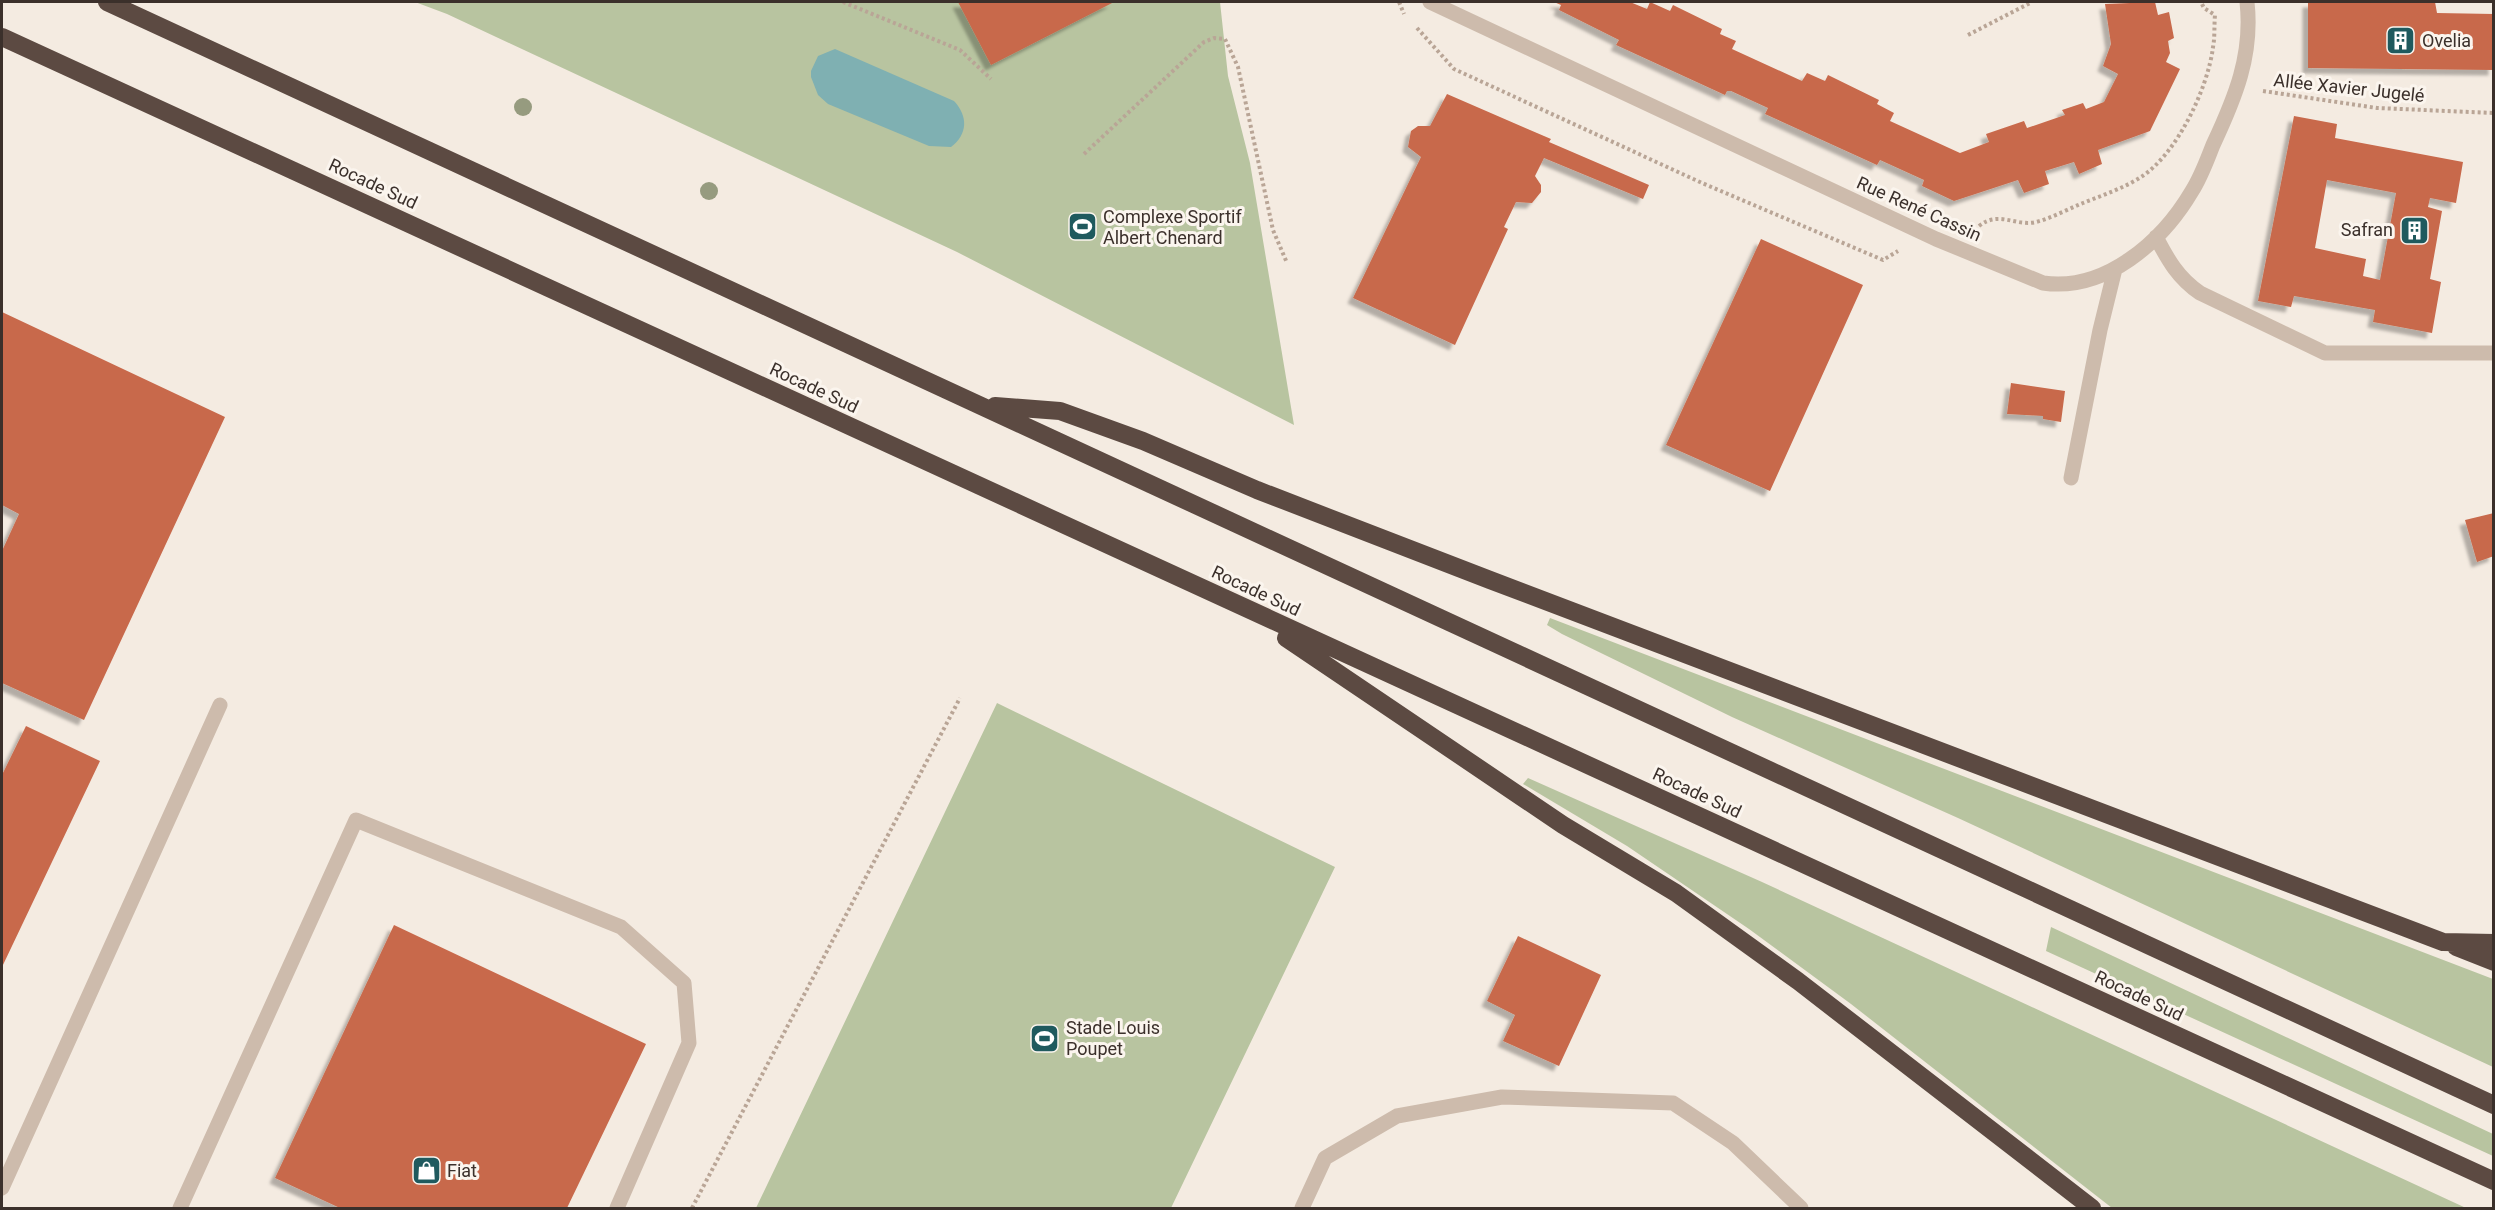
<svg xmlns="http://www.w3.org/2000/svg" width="2495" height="1210" font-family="Roboto,sans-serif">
<defs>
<filter id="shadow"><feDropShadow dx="-5.5" dy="5.5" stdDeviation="1.5" flood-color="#0004"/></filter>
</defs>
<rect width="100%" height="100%" fill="#f4ebe1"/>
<path fill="#b8c4a0" d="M415 2H1220L1228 76 1250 163 1294 425 957 252 447 14Z
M1550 618 2493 979V1067L1958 818 1732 717 1562 634 1547 625Z
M997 703 1335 867 1171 1208H756Z
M1528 778 1762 882 2466 1208H2112L1851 1004 1749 929 1627 846 1523 784Z
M2051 927 2493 1134V1156L2046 951Z"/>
<path fill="#7fb0b2" d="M835 49 954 101C968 116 968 134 951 147L929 146 828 104 818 95 811 77V71L818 56Z"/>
<path fill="#c8694b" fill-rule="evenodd" filter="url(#shadow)" d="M958 2H1114L991 65Z
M1554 2H1630L1647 9 1650 2 1670 11 1673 5 1722 29 1720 34 1736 41 1732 49 1802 81 1807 73 1825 81 1828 75 1879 100 1877 104 1894 113 1890 121 1960 153 1989 142 1986 134 2024 121 2027 128 2065 115 2062 110 2083 103 2086 109 2104 102 2118 74 2103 66 2111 44 2105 4 2155 2 2158 15 2169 12 2174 38 2168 41 2170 53 2166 62 2180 69 2150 131 2098 150 2102 164 2079 174 2074 162 2045 171 2049 184 2024 193 2018 180 1954 201 1922 186 1924 180 1880 160 1877 165 1765 114 1768 108 1731 91H1727L1725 95 1616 45 1619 40 1559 10 1561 5Z
M2308 2H2435L2437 13 2494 14V70L2308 68Z
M1447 94 1551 139 1549 142 1649 185 1643 199 1544 158 1535 176 1541 185V192L1532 203 1516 202 1504 227 1508 229 1455 345 1353 298 1421 157 1408 147 1411 131 1418 126H1430Z
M2294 116 2337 124 2335 138 2463 162 2456 203 2430 198 2428 207 2442 211 2430 279 2441 282 2432 333 2373 322 2375 310 2369 309 2294 296 2291 307 2258 301ZM2327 180 2396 193 2380 280 2363 276 2366 259 2315 248Z
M1761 239 1863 285 1770 491 1666 445Z
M2 312 225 417 84 720 2 683V551L19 514 2 505Z
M2011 383 2065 391 2061 422 2043 419V416L2007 414Z
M2494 513V556L2477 562 2465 520Z
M26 726 100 761 2 967V775Z
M394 925 646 1044 567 1208H340L275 1178Z
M1518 936 1601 975 1559 1066 1503 1041 1515 1015 1487 1001Z"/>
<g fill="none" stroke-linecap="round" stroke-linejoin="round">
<path stroke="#b9a596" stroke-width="4" stroke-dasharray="3 3" stroke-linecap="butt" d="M843 2 960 50 991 79
M1399 2 1404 14
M1417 28 1454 69 1702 183 1883 260 1898 251
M1968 35 2032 2
M2263 91 2377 108 2494 113
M1084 154 1204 42 1214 38 1225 39 1238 67 1273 230 1287 263
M1979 226C1999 210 2016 227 2036 222 2052 218 2068 209 2083 203 2103 195 2124 188 2141 177 2177 154 2208 88 2213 47 2215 37 2214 26 2215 15L2204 8 2201 2
M692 1208 960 698"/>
<path stroke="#cdbbac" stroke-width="15" d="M1430 2 1936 239 2043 283C2105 292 2162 242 2192 191 2201 177 2207 160 2213 145 2235 98 2253 55 2247 2
M2156 237C2168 260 2178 278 2200 293L2325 353H2494
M2071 478 2100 330 2115 269
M2 1188 220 705
M180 1208 356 820 621 927 684 983 689 1043 617 1208
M1302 1208 1325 1158 1397 1116 1502 1097 1673 1103 1733 1143 1801 1208"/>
<path stroke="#5c4a42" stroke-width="18" d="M107 2 2494 1105
M2 37 2494 1181
M995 406 1060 411 1143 441 1257 490 1490 580 2443 942 2494 943
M1286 638 1563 825 1676 893 1798 981 2092 1208
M2456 947 2494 962"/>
</g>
<g fill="#969b7f">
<circle cx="523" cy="107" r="9"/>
<circle cx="709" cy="191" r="9"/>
</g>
<defs>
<symbol id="building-square" viewBox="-11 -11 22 22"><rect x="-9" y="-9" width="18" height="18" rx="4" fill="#1f5a5e" stroke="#fbf5ee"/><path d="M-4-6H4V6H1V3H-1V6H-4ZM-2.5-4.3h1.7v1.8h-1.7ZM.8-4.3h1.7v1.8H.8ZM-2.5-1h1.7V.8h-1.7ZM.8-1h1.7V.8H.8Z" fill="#fff"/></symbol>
<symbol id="stadium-square" viewBox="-11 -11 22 22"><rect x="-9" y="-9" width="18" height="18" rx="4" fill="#1f5a5e" stroke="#fbf5ee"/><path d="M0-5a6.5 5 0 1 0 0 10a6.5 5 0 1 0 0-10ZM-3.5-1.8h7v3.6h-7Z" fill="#fff"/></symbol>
<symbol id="shop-square" viewBox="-11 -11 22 22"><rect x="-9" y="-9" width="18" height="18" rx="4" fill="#1f5a5e" stroke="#fbf5ee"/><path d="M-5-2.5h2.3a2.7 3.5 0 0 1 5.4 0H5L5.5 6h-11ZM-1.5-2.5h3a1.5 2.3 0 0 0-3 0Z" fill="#fff"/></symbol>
</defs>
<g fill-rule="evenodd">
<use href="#building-square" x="2384" y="24" width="33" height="33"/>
<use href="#stadium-square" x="1066" y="210" width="33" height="33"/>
<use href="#building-square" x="2398" y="214" width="33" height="33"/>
<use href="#stadium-square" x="1028" y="1022" width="33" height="33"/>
<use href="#shop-square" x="410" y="1154" width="33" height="33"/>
</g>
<g text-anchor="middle" stroke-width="6" stroke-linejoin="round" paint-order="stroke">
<g font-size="18" fill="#3b302b" stroke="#fbf5ee" text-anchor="start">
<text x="2422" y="47">Ovelia</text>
<text x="1103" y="223">Complexe Sportif<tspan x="1103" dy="21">Albert Chenard</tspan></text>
<text x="2393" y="236" text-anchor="end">Safran</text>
<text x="1066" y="1034">Stade Louis<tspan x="1066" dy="21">Poupet</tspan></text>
<text x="447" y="1177">Fiat</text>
</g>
<g font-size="18" fill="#3b302b" stroke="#fbf5ee">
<text transform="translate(2349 88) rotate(6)" y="6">Allée Xavier Jugelé</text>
<text transform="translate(373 184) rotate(25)" y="6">Rocade Sud</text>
<text transform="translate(1919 209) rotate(24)" y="6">Rue René Cassin</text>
<text transform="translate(814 388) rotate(25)" y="6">Rocade Sud</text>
<text transform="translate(1256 591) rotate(25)" y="6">Rocade Sud</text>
<text transform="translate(1697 793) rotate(25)" y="6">Rocade Sud</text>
<text transform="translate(2139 996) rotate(25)" y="6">Rocade Sud</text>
</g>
</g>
<rect width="2495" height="1210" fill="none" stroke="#3b302b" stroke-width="6"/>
</svg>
